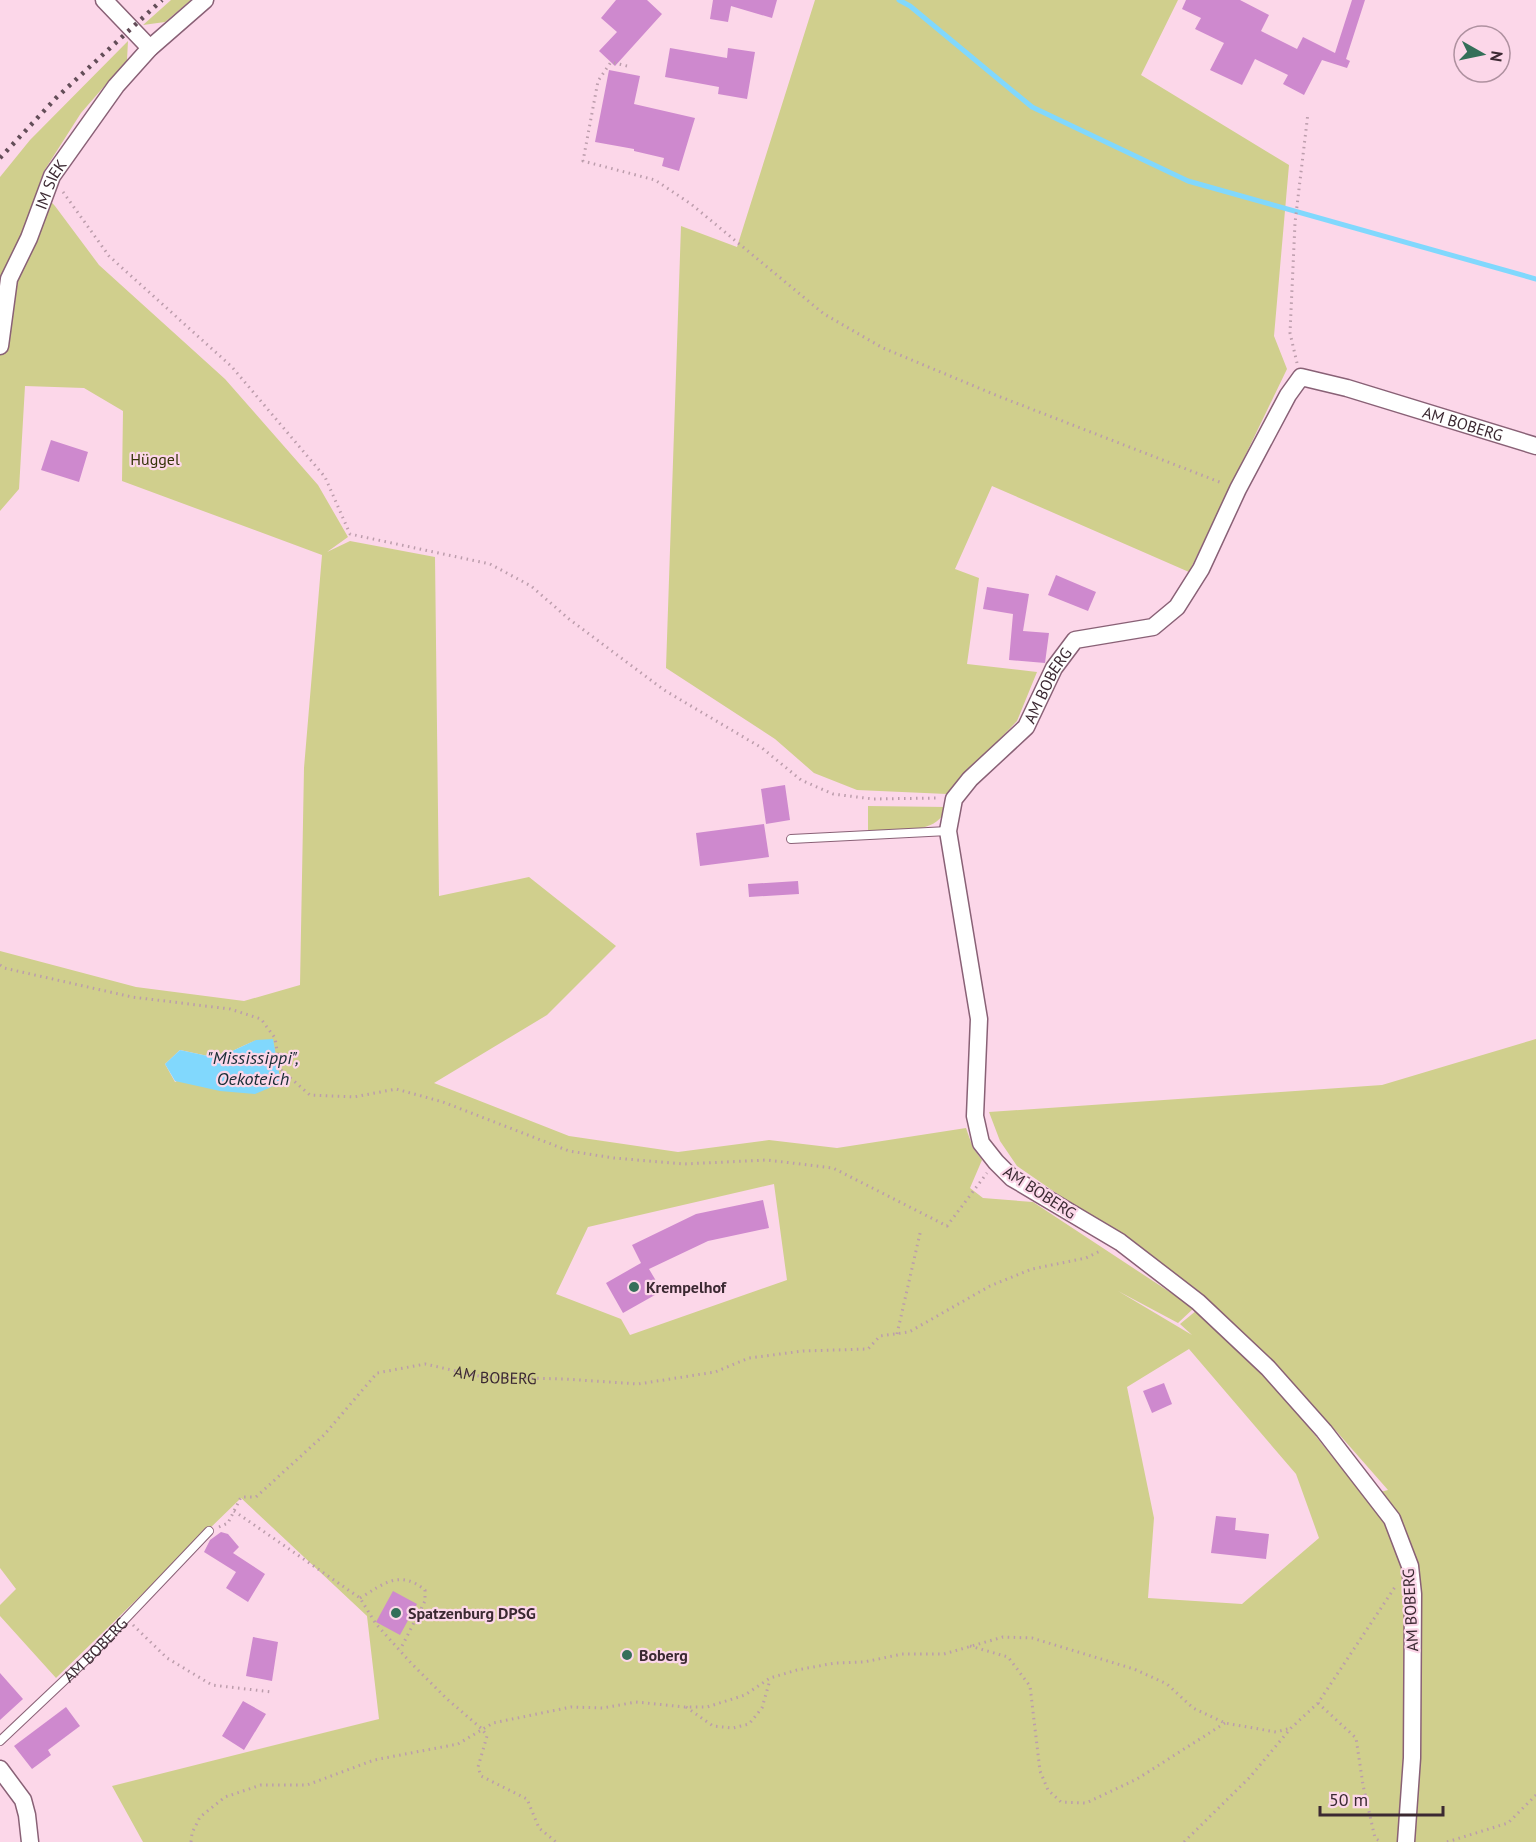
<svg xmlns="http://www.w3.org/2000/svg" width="1536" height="1842" font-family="'PT Sans',sans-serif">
<rect width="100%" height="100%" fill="#fcd7e9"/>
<path fill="#d0cf8d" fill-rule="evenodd" d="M171 0H191L165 22 143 25Z
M815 0H1178L1141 75 1289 165 1274 336 1287 369 1189 572 992 486 955 569 979 578 967 664 1037 672 1017 721 947 794 857 790 814 773 775 739 666 668 681 226 737 247Z
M128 41 127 60 81 113 44 171 38 188 55 206 99 265 225 379 318 485 348 537 327 552 350 541 435 557 439 896 529 877 616 946 547 1015 434 1083 569 1136 678 1152 769 1140 837 1148 966 1128 973 1148 982 1160 970 1188 983 1198 1033 1202 1194 1308 1178 1323 1118 1291 1192 1335 1180 1324 1197 1310 1264 1372 1364 1496 1388 1490 1337 1432 1194 1288 1017 1166 1000 1141 989 1112 1382 1085 1536 1039V1842H143L112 1786 379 1719 367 1616 241 1498 56 1678 0 1616V1605L16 1589 0 1568V951L136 987 244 1001 300 985 304 768 322 555 122 481 123 411 84 388 25 386 19 489 0 511V177L30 140ZM256 1040 175 1082 165 1064 180 1050 217 1058ZM774 1184 787 1280 630 1335 621 1319 556 1294 588 1227ZM1189 1349 1296 1474 1319 1538 1242 1604 1148 1598 1154 1518 1127 1387Z
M868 806 947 807C937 837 894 829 868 830Z"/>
<path fill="#81d8fd" d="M273 1039 281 1083 255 1094 220 1091 175 1081 165 1064 180 1050 217 1058 256 1040Z"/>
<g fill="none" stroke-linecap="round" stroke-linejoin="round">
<path stroke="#81d8fd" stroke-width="5" d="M899 0 910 6 1032 107 1188 181 1536 279"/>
</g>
<path fill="#ce89ce" d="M616 0H647L662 14 615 66 599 51 617 32 601 18Z
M713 0H777L772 18 731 6 728 22 710 19Z
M1186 0H1240L1269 15 1261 31 1297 49 1303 37 1335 53 1352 0H1365L1346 59 1350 61 1347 68 1322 60 1304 95 1283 84 1288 75 1255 59 1242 85 1210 70 1224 43 1195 29 1201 18 1182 9Z
M670 48 727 58 728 48 755 52 747 99 718 94 719 87 665 77Z
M609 70 640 76 634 104 695 118 679 171 662 166 664 158 634 151V149L595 142Z
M51 440 88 452 79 482 41 470Z
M1056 575 1096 592 1088 611 1048 595Z
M987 587 1029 594 1023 631 1049 633 1045 663 1009 660 1013 614 983 609Z
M785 785 790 820 766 824 761 789Z
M764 824 769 857 700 866 696 833Z
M798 881 799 894 749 897 748 884Z
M763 1200 769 1228 708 1241 649 1269 662 1291 623 1313 606 1283 641 1263 632 1245 696 1214Z
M1164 1383 1172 1404 1152 1413 1143 1391Z
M1216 1516 1236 1518 1235 1530 1269 1534 1266 1559 1211 1553Z
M221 1532 228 1534 239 1547 233 1553 265 1574 248 1602 226 1588 236 1572 204 1552 210 1540Z
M393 1591 417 1604 400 1635 376 1622Z
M253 1637 278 1642 272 1681 246 1676Z
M0 1673 23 1699 0 1720Z
M243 1701 266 1714 244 1750 222 1736Z
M66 1707 80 1726 48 1750 51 1755 32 1769 14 1746Z"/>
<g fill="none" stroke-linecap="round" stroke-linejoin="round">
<defs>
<g id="lane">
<path d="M791 839 948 831"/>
<path id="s2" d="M0 1741 90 1656 209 1531"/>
</g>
<g id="street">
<path d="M104 0 150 48"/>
<path id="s3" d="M0 346 9 279 29 238 52 176 116 86 150 48 205 0"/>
<path d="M0 1769 23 1800 27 1815 30 1842"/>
<path id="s4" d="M1406 1842 1412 1758 1413 1594 1410 1566 1392 1519 1324 1431 1268 1368 1198 1302 1120 1242 1012 1178 996 1162 981 1143 975 1116 979 1019 948 831 954 799 970 779 1026 727 1054 668 1075 640 1153 627 1177 607 1201 569 1238 489 1288 395 1301 377 1347 388 1536 446"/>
</g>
</defs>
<use href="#lane" stroke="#896176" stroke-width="10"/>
<use href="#street" stroke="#896176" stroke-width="19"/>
<g stroke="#bc9dac" stroke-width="3" stroke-dasharray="1.5 4.5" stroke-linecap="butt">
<path d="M627 66 611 62 598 81 583 161 655 180 691 204 824 314 883 348 998 396 1222 483"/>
<path d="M63 192 109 256 232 367 325 477 350 534 490 564 531 586 569 619 664 690 762 748 801 780 833 794 873 799 939 798"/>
<path d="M1297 363 1290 333 1295 223 1308 113"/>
<path d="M0 965 4 968 132 997 230 1009 261 1019 275 1038 280 1069 310 1095 354 1097 396 1089 443 1102 569 1151 614 1158 684 1164 767 1160 833 1168 947 1226 987 1173"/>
<path d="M897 1334 921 1229"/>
<path d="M234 1511 360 1598 376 1624 411 1663 447 1699 482 1729 487 1736 478 1767 481 1776 527 1799 539 1828 556 1842"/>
<path id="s1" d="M219 1527 228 1523 241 1497H256L324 1435 377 1373 425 1364 483 1377 565 1379 638 1384 715 1372 749 1358 803 1351 868 1349 880 1336 909 1332 990 1286 1032 1269 1086 1258 1102 1250"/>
<path d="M360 1598C384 1584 399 1569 425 1590V1601L400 1650"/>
<path d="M133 1625 167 1658 212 1685 272 1692"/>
<path d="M970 1646 1008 1657 1030 1686 1040 1771 1048 1790 1061 1802 1086 1803 1137 1779 1225 1723"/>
<path d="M1318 1703 1356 1738 1363 1785 1375 1838 1381 1842"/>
<path d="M686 1707 713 1726 733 1728 749 1724 762 1708 770 1680"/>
<path d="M191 1842 192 1833 200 1817 225 1797 261 1785H307L374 1760 458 1744 493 1723 571 1707 603 1708 636 1702 685 1707H707L745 1695 770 1678 797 1670 835 1663 864 1662 902 1654H944L1003 1637 1032 1638 1134 1669 1167 1684 1193 1708 1225 1723 1276 1732 1291 1728"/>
<path d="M1184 1842 1250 1777 1291 1728 1318 1703 1395 1587"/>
<path d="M1447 1842 1508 1823 1536 1795"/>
</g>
<use href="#lane" stroke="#fff" stroke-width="8"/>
<use href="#street" stroke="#fff" stroke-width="16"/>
<path stroke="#634d58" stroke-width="4.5" stroke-dasharray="3 6" stroke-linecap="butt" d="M0 158 56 98 162 0"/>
</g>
<g fill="#346f59" stroke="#fcd7e9" stroke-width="2">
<circle cx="634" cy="1287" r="6"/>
<circle cx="396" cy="1613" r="6"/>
<circle cx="627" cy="1655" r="6"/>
</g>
<g text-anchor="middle" stroke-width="4.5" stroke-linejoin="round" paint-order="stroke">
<g font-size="16" fill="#3b2932" stroke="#fcd7e9">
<text dy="6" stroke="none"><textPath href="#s3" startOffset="171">IM SIEK</textPath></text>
<text dy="6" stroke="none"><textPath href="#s4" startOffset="1980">AM BOBERG</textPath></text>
<text dy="6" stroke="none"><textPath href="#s4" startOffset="1386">AM BOBERG</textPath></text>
<text transform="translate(1040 1192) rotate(33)" y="6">AM BOBERG</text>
<text dy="6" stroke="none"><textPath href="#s1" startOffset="348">AM BOBERG</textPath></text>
<text transform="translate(1410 1610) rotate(-93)" y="6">AM BOBERG</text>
<text dy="6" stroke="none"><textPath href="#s2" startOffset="132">AM BOBERG</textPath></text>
</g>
<g font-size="16" fill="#353307" stroke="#fcd7e9">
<text x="155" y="465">Hüggel</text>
</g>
<g font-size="16" font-weight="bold" fill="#3b2932" stroke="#fcd7e9" text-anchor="start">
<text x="646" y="1293">Krempelhof</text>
<text x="408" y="1619">Spatzenburg DPSG</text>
<text x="639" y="1661">Boberg</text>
</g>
<g font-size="18" font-style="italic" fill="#182d35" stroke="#fcd7e9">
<text x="253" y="1064">"Mississippi",<tspan x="253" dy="21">Oekoteich</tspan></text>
</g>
</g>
<g transform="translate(1482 54) rotate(99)"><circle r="28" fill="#fcd7e9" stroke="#af91a0" stroke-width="1.5"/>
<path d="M0-4.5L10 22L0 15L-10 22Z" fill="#346f59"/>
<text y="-9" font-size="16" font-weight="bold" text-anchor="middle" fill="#3b2932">N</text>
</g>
<path d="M1320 1806v9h123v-9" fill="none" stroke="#3b2932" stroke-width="3"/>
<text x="1329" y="1806" font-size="18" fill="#3b2932" stroke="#fcd7e9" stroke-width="4.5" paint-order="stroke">50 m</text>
</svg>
